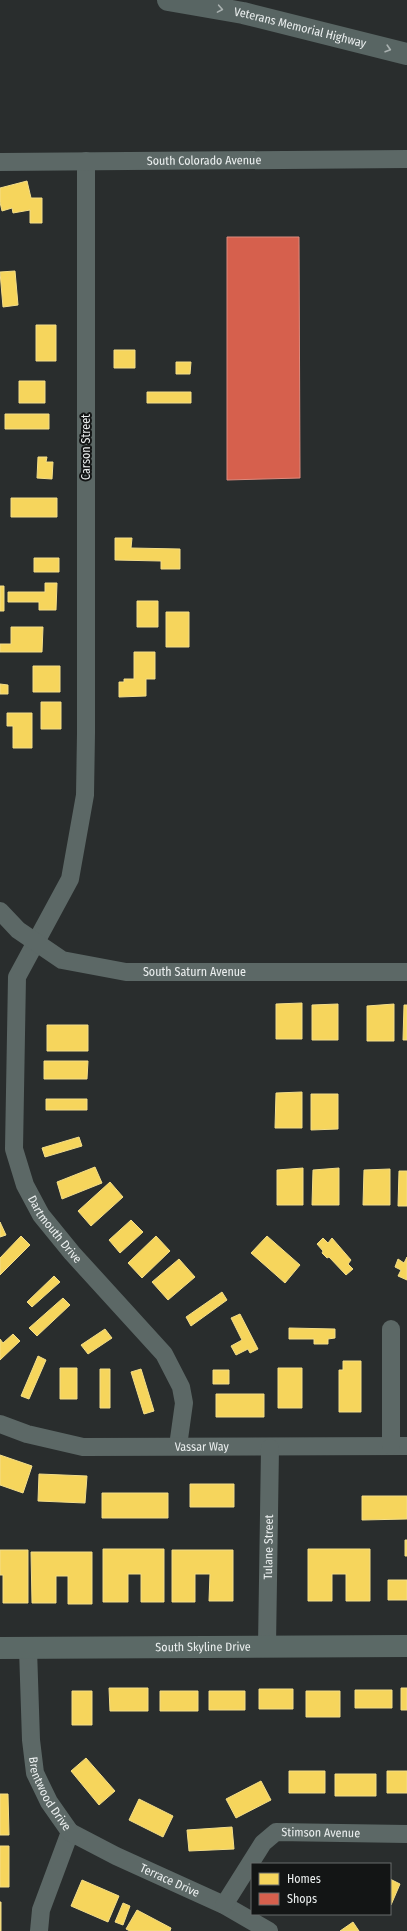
<svg xmlns="http://www.w3.org/2000/svg" width="407" height="1931" font-family="'Fira Sans Condensed',sans-serif">
<rect width="100%" height="100%" fill="#292d2d"/>
<path fill="#f6d55c" stroke="#f3dd88" d="M27 181 31 198H42V223H30V210L13 213 12 208 2 211 0 202V188Z
M15 271 18 305 3 307 0 272Z
M36 325H56V361H36Z
M114 350H135V368H114Z
M176 362H191L190 374H176Z
M19 381H45V403H19Z
M147 392H191V403H147Z
M5 414H49V429H5Z
M38 457H47L46 462H53L52 479 37 478Z
M11 498H57V517H11Z
M115 538H132L131 548 180 549V569H161V561L115 560Z
M34 558H59V572H34Z
M45 583H57L56 610H39V602H8V592H45Z
M0 586H4V611H0Z
M137 601H158V627H137Z
M166 612H189V647H166Z
M11 627H43L42 652H0V644H11Z
M134 652H155V679H146V696L119 697V682H124V679H134Z
M33 666H60V692H33Z
M0 684 8 685V694H0Z
M41 702H61V729H41Z
M7 713H32V748H13V726H7Z
M302 1003V1039H276V1004Z
M338 1004V1040H312V1005Z
M394 1004V1041H367V1006Z
M404 1005H407V1040H403Z
M47 1025H88V1051H47Z
M44 1061H88L87 1079H44Z
M302 1092V1128H275L276 1093Z
M311 1094H338V1129L311 1130Z
M46 1099H87V1110H46Z
M79 1137 82 1146 45 1157 42 1148Z
M95 1167 102 1183 62 1199 57 1182Z
M303 1168V1205H277V1170Z
M339 1168V1205H312L313 1170Z
M390 1169V1205H363L364 1170Z
M399 1171H407V1206H398Z
M110 1182 123 1197 91 1226 78 1211Z
M131 1220 143 1232 120 1253 109 1240Z
M0 1222 6 1235 0 1237Z
M21 1236 30 1245 0 1275V1258Z
M156 1236 170 1251 142 1278 128 1263Z
M267 1236 300 1265 285 1283 251 1253Z
M323 1238 328 1243 332 1238 351 1260 348 1264 353 1269 346 1275 329 1257 327 1258 322 1253 323 1251 317 1244Z
M407 1257V1280L398 1276 401 1270 395 1267 398 1259 404 1263Z
M179 1259 195 1277 168 1300 152 1282Z
M54 1276 60 1282 32 1307 27 1302Z
M222 1292 227 1300 191 1326 186 1317Z
M63 1298 70 1305 37 1336 29 1328Z
M240 1314 258 1349 250 1353 248 1349 236 1355 231 1346 242 1340 231 1318Z
M289 1328 335 1329V1338L328 1339V1344H314V1339H289Z
M105 1329 112 1338 88 1354 81 1345Z
M13 1334 20 1341 0 1360V1339L3 1343Z
M38 1356 46 1360 29 1399 21 1396Z
M343 1361H361V1412H339V1370H343Z
M60 1368H77V1399H60Z
M278 1368H302V1408H278Z
M100 1369H110V1408H100Z
M141 1369 154 1411 144 1414 131 1372Z
M213 1370H229V1384H213Z
M216 1394H264V1417H216Z
M0 1455 32 1466 23 1493 0 1485Z
M39 1474 87 1476 85 1503 38 1501Z
M190 1484H234V1507H190Z
M102 1493H168V1518H102Z
M362 1496H407V1519L362 1520Z
M405 1540H407V1556H405Z
M103 1549H164V1602H141V1574H128V1602H103Z
M308 1549H370V1601H346V1574H332V1601H308Z
M0 1550H28V1603H3V1575H0Z
M172 1550H233V1601H209L210 1574H195V1602H172Z
M31 1552H92V1604H68V1576H56V1603H32Z
M388 1580H407V1600H388Z
M109 1688H148V1711H110Z
M401 1688H407V1710H401Z
M259 1689H293V1709H259Z
M355 1690H392V1708H355Z
M72 1691H92V1725H72Z
M160 1691H198V1711H160Z
M209 1691H245V1710H209Z
M306 1691H340V1717H306Z
M86 1758 115 1791 99 1805 71 1771Z
M289 1771H325V1793H289Z
M387 1771H407V1793H387Z
M335 1774H376V1796H335Z
M261 1781 271 1800 236 1818 226 1799Z
M0 1794H8L9 1835H0Z
M139 1799 173 1816 163 1837 129 1820Z
M232 1827 234 1849 189 1851 187 1830Z
M0 1846H9V1887H0Z
M390 1879 400 1884 391 1905H390Z
M82 1880 119 1896 108 1922 71 1906Z
M0 1902H1V1931H0Z
M123 1903 130 1906 123 1925 115 1922Z
M137 1910 171 1928 170 1931H130L126 1929Z
M353 1922 359 1931H340Z"/>
<path fill="#d6604d" stroke="#dc8b7e" d="M227 237H299L300 478 227 480Z"/>
<g fill="none" stroke-linecap="round" stroke-linejoin="round">
<g stroke="#5c6866" stroke-width="18">
<path id="s1" d="M86 161V733L85 795 70 879 17 977 14 1149 25 1185 41 1215 72 1253 164 1354 181 1387 184 1403 178 1446"/>
<path id="s2" d="M0 162 407 159"/>
<path id="s3" d="M0 911 18 930 62 960 126 972H407"/>
<path id="s4" d="M0 1424 27 1434 83 1447 407 1446"/>
<path d="M391 1446V1329"/>
<path id="s5" d="M267 1646 270 1448"/>
<path id="s6" d="M28 1649 31 1740 35 1773 49 1802 70 1832 41 1910 39 1931"/>
<path id="s7" d="M70 1832 116 1856 224 1905 269 1931"/>
<path id="s8" d="M224 1905 263 1843 276 1832 407 1834"/>
</g>
<path stroke="#5b6966" stroke-width="22" id="s9" d="M0 1648 407 1646"/>
<path stroke="#586563" stroke-width="22" id="s10" d="M168 0 243 13 407 54"/>
</g>
<defs><path id="oneway-chevron" d="M-2-3.5L2.5 0L-2 3.5" fill="none" stroke-width="1.6" stroke-linecap="round" stroke-linejoin="round"/></defs>
<g stroke="#a9b1b0">
<use href="#oneway-chevron" transform="translate(220 9) rotate(10)"/>
<use href="#oneway-chevron" transform="translate(388 49) rotate(17)"/>
</g>
<g text-anchor="middle" stroke-width="4" stroke-linejoin="round" paint-order="stroke">
<g font-size="12" fill="#ebefef" stroke="#131515">
<text dy="4" stroke="none"><textPath href="#s10" startOffset="135">Veterans Memorial Highway</textPath></text>
<text dy="4" stroke="none"><textPath href="#s2" startOffset="204">South Colorado Avenue</textPath></text>
<text transform="translate(86 447) rotate(-90)" y="4">Carson Street</text>
<text dy="4" stroke="none"><textPath href="#s3" startOffset="213">South Saturn Avenue</textPath></text>
<text dy="4" stroke="none"><textPath href="#s1" startOffset="1094">Dartmouth Drive</textPath></text>
<text dy="4" stroke="none"><textPath href="#s4" startOffset="205">Vassar Way</textPath></text>
<text dy="4" stroke="none"><textPath href="#s5" startOffset="99">Tulane Street</textPath></text>
<text dy="4" stroke="none"><textPath href="#s9" startOffset="203">South Skyline Drive</textPath></text>
<text dy="4" stroke="none"><textPath href="#s6" startOffset="149">Brentwood Drive</textPath></text>
<text dy="4" stroke="none"><textPath href="#s8" startOffset="135">Stimson Avenue</textPath></text>
<text dy="4" stroke="none"><textPath href="#s7" startOffset="111">Terrace Drive</textPath></text>
</g>
</g>
<rect x="251" y="1863" width="140" height="52" fill="#131515" stroke="#696c6c"/>
<rect x="259" y="1873" width="20" height="12" fill="#f6d55c" stroke="#696c6c"/>
<text x="287" y="1883" font-size="12" fill="#ebefef">Homes</text>
<rect x="259" y="1893" width="20" height="12" fill="#d6604d" stroke="#696c6c"/>
<text x="287" y="1903" font-size="12" fill="#ebefef">Shops</text>
</svg>
